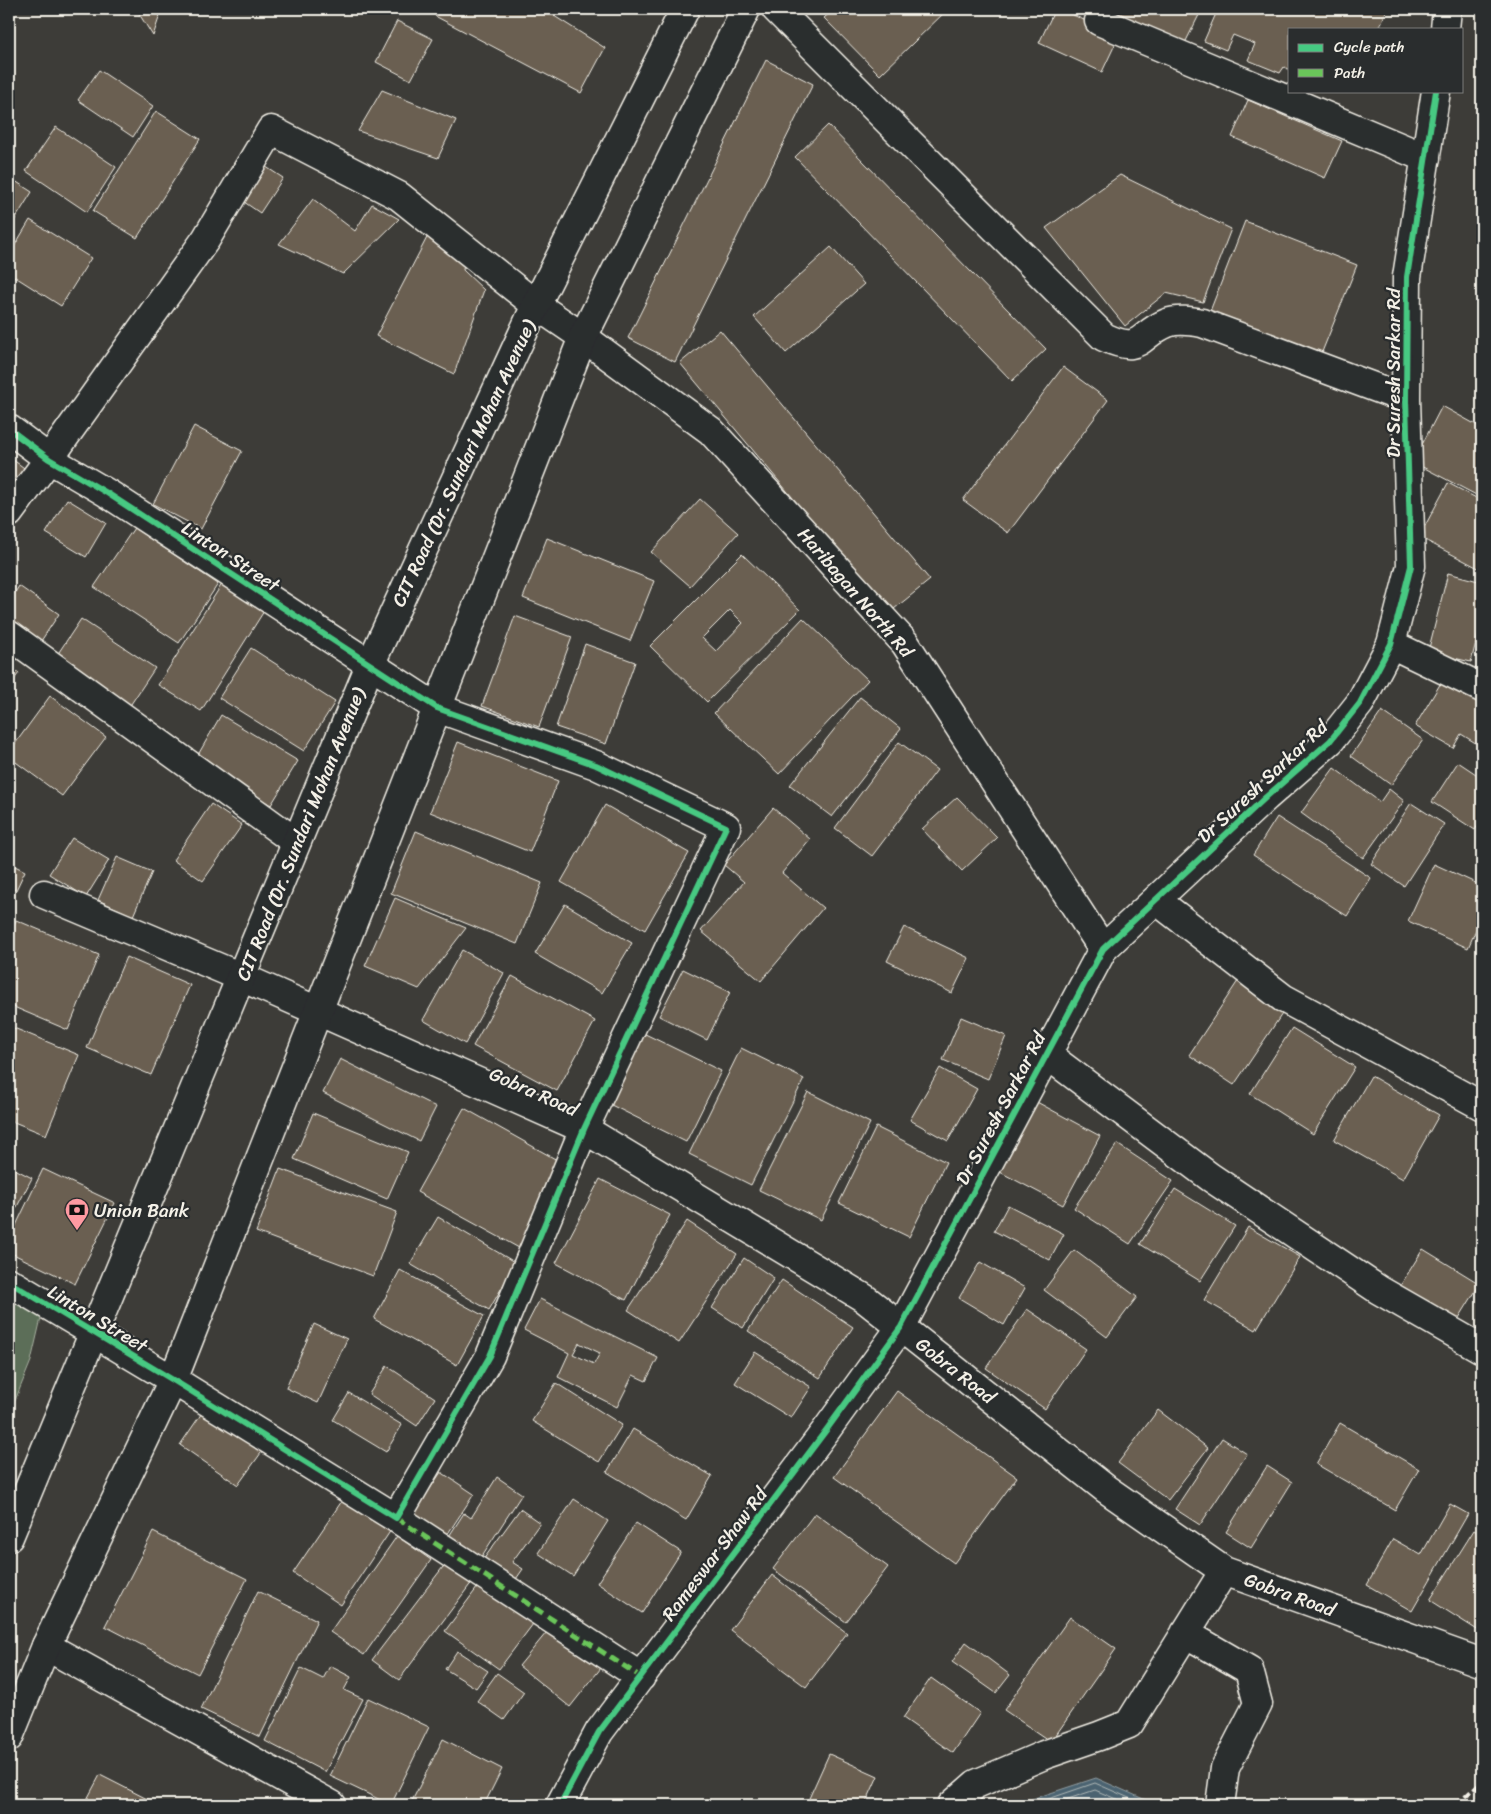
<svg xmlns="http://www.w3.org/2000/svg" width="1491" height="1814" font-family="Sriracha,sans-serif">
<rect width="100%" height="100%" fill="#3d3c38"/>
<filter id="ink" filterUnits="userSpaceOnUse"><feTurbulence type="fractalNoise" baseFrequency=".02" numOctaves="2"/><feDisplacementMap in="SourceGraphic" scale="10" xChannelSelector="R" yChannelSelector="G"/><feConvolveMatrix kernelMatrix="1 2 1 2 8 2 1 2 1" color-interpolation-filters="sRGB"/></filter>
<g filter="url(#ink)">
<path fill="#5b6e58" stroke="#a8b0a0" d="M9 1282 42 1314 31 1361 9 1415Z"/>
<path fill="#4c6471" stroke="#8f9ca1" d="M1096 1778 1157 1805H1019L1020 1803Z"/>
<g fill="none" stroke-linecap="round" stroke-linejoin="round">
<path stroke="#b1b9b8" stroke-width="1" d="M1031 1805 1095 1783 1145 1805
M1050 1805 1095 1790 1130 1805"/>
</g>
<path fill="#6a5f51" stroke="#f4f1e8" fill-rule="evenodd" d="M136 9H162L153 36Z
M439 9H464L471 11 472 9H543L605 48 581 93 435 16Z
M834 9H948L880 75 824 18Z
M1055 9H1060L1119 36 1102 72 1039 43Z
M1104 9H1202L1182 49Z
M1218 9H1323L1327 11 1328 9H1387L1379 29H1290V70L1284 67 1280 73 1248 60 1255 44 1233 35 1226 50 1204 41Z
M397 21 433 39 411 80 376 62Z
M766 60 813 84 675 362 628 338Z
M99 70 153 106 133 137 78 100Z
M382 90 456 120 438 158 358 131Z
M1248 100 1342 141 1325 178 1232 137Z
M156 111 200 139 137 238 93 211Z
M828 125 1046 349 1012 381 795 157Z
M56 127 116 167 87 212 26 171Z
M257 161 283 178 260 213 234 195Z
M1120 175 1231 229 1203 302 1166 293 1125 326 1046 228Z
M9 177 32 192 9 229Z
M313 199 355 231 372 204 399 219 343 274 279 244Z
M30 220 91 258 61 306 9 273V255Z
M1245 221 1357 265 1318 362 1207 319Z
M434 224 466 250 463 270 484 290 454 374 376 336Z
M831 247 864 284 786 353 754 317Z
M720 330 930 580 889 613 680 363Z
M1063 367 1108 400 1008 533 963 500Z
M1442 406 1482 428V498L1413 462Z
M194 426 242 451 201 529 153 504Z
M9 457 27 470 9 495Z
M1448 483 1482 501V570L1419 537Z
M67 499 106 523 86 557 46 533Z
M700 499 738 533 690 586 651 552Z
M134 528 218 584 179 643 94 587Z
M547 538 654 581 630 641 523 598Z
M742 554 800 610 707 702 650 646ZM730 610 743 623 716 651 702 638Z
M1448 573 1482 582V618L1471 662 1428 652Z
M222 584 264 611 201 711 158 685Z
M19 586 59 614 39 644 9 624V602Z
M515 616 572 637 539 727 482 706Z
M803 618 868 680 779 774 714 713Z
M81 619 155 668 129 707 55 658Z
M585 644 635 662 606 744 556 727Z
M251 648 335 702 304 751 219 698Z
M9 666 19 673 9 686Z
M1445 676 1482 698V747L1461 734 1453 748 1415 726Z
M50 696 106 737 62 796 9 757V752Z
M860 697 901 729 832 817 790 785Z
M1382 711 1423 740 1391 785 1351 756Z
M221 715 298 761 271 805 195 760Z
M458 742 558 781 530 852 430 812Z
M899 742 937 770 872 856 835 828Z
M1458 762 1482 778V819L1475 830 1432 802Z
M1334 768 1380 802 1389 789 1404 801 1363 858 1301 813Z
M957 797 997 838 962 871 922 829Z
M1411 803 1444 824 1404 886 1371 864Z
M211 804 242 825 203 881 173 860Z
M605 805 689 853 645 930 561 882Z
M773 808 810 839 782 873 823 908 761 981 701 931 744 882 724 865Z
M1277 817 1371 878 1347 916 1253 855Z
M416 831 542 883 517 944 391 893Z
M72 838 109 860 86 897 49 874Z
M117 857 152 872 133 916 98 900Z
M9 863 25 871 16 890 9 887Z
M1434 864 1482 886V916L1468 948 1408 921Z
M395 898 466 928 419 989 365 966Z
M565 904 632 943 602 993 535 954Z
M16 920 99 955 68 1030 9 1005V937Z
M904 927 969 958 952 993 887 961Z
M462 950 504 973 465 1044 423 1020Z
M126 957 190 985 151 1075 87 1048Z
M683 969 730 992 707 1040 659 1016Z
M512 976 595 1021 557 1091 473 1046Z
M1238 981 1284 1011 1234 1085 1189 1055Z
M961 1017 1006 1036 988 1079 943 1060Z
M9 1026 79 1055 46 1135 9 1120Z
M1292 1028 1355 1067 1313 1134 1250 1094Z
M639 1031 721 1071 686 1142 603 1101Z
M741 1048 804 1079 751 1185 689 1154Z
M340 1059 436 1107 419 1141 323 1093Z
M940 1068 977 1089 948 1141 910 1120Z
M1371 1076 1439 1115 1403 1179 1334 1140Z
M808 1092 870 1123 821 1220 759 1190Z
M1035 1101 1100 1136 1063 1205 998 1171Z
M464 1108 566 1165 519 1248 417 1192Z
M313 1113 408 1152 387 1199 294 1159Z
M876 1127 946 1162 909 1237 839 1203Z
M1117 1144 1173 1181 1130 1244 1074 1208Z
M9 1166 32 1178 9 1222Z
M43 1169 115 1203 75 1284 9 1252V1240Z
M280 1169 397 1212 373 1276 256 1232Z
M600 1179 670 1215 626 1300 556 1263Z
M1175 1189 1235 1226 1200 1281 1140 1244Z
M1008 1205 1064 1234 1050 1260 994 1231Z
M438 1217 516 1263 489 1310 410 1264Z
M687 1221 737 1254 679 1343 628 1310Z
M1248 1227 1300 1257 1256 1330 1204 1300Z
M1423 1249 1480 1284 1454 1326 1397 1291Z
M1074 1250 1137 1297 1107 1337 1044 1290Z
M744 1258 774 1278 743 1328 712 1308Z
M980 1262 1025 1288 1004 1325 959 1298Z
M400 1270 484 1316 457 1365 374 1319Z
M782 1280 853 1327 820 1378 748 1331Z
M540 1299 658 1358 646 1381 633 1375 617 1407 558 1377 569 1353 524 1330ZM579 1343 600 1353 594 1364 573 1354Z
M1027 1309 1086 1349 1045 1409 986 1368Z
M314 1324 347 1339 318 1403 286 1388Z
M755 1352 811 1387 791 1418 735 1383Z
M387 1366 435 1398 417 1426 369 1394Z
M556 1383 622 1425 599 1462 532 1421Z
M897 1391 1017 1477 954 1563 834 1477Z
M349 1393 402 1425 386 1452 333 1420Z
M208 1404 266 1446 238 1485 180 1445Z
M1158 1410 1208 1448 1168 1500 1118 1463Z
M1340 1423 1419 1469 1395 1510 1316 1464Z
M633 1429 712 1476 686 1520 607 1472Z
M1222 1438 1247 1454 1200 1525 1175 1509Z
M1267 1466 1292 1482 1251 1548 1226 1532Z
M441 1472 474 1494 443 1541 410 1519Z
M497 1477 522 1494 476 1565 444 1544 464 1513 471 1518Z
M346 1495 393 1527 341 1605 293 1573Z
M574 1499 608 1521 573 1576 538 1553Z
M1450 1504 1468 1514 1412 1611 1367 1585 1393 1539 1421 1555Z
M520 1509 540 1523 512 1562 523 1569 514 1582 483 1560Z
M815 1513 888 1567 846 1622 773 1569Z
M636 1523 681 1552 642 1613 597 1583Z
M1474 1530 1482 1535V1633L1430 1600Z
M153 1532 247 1579 198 1674 105 1626Z
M397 1536 431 1560 364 1655 330 1632Z
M446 1563 472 1582 399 1680 372 1660Z
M772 1575 847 1633 806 1687 730 1630Z
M483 1580 536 1620 499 1669 445 1631Z
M258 1591 317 1620 260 1737 201 1709Z
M1070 1617 1116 1649 1051 1742 1004 1710Z
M551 1627 601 1668 570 1707 519 1666Z
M966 1642 1010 1675 996 1693 952 1662Z
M457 1651 488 1671 476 1688 445 1669Z
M330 1666 351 1677 344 1690 363 1699 325 1772 265 1741 301 1668 323 1679Z
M497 1673 524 1692 504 1720 477 1701Z
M931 1678 980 1713 953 1753 903 1718Z
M368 1698 429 1727 391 1805 330 1776Z
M443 1739 502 1769 484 1805H410Z
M829 1754 878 1776 865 1805H806Z
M100 1775 159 1805H84Z"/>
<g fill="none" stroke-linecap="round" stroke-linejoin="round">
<defs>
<path id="minor" d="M776 9 1104 337C1143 355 1137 335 1167 323 1178 319 1191 321 1202 323L1406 399
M1099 21 1426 158
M1445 29 1447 9
M9 429 49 459 107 493 437 708 596 765 726 827 584 1129 490 1356 396 1518 173 1380 9 1282
M9 513 49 459 206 239 271 130 399 196 536 305 583 337 711 431 905 643 1103 949
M9 635 296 842
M1391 644 1482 688
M44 894 241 977 584 1129 864 1298 1106 1489 1224 1571 1482 1663
M1156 900 1283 998 1482 1106
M1046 1054 1210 1177 1379 1290 1482 1349
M396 1518 641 1677
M1185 1633 1249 1670 1258 1704 1225 1768 1220 1805
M46 1646 332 1805
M560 1805 599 1732 827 1429 901 1327 1103 949 1266 797 1330 741 1360 703 1391 644 1411 566 1406 399 1407 277 1436 91
M952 1805 976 1784 1044 1755 1099 1736 1129 1724 1224 1571"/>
<path id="major" d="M9 1537 370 665 536 305 685 9
M9 1737 46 1646 173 1380 583 337 746 9"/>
</defs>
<use href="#minor" stroke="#f4f1e8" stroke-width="31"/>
<use href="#major" stroke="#f4f1e8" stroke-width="31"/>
<use href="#minor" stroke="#2a2d2e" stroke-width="28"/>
<use href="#major" stroke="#2a2d2e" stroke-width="28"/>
<path stroke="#f4f1e8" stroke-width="4" stroke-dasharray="8 4" stroke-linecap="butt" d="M1456 1805 1482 1781"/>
<path stroke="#6ac65a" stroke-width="5" stroke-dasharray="10 5" stroke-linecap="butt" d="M396 1518 641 1677"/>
<defs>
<path id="cycleway" d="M9 429 49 459 107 493 437 708 596 765 726 827 584 1129 490 1356 396 1518 173 1380 9 1282
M560 1805 599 1732 827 1429 901 1327 1103 949 1266 797 1330 741 1360 703 1391 644 1411 566 1406 399 1407 277 1436 91"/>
</defs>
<use href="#cycleway" stroke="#2a2d2e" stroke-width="9"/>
<use href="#cycleway" stroke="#46c982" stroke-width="6"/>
</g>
</g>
<defs>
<symbol id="bank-pin" viewBox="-11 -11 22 30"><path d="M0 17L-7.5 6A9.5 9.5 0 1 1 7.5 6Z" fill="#ff9aa2" stroke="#2a2d2e"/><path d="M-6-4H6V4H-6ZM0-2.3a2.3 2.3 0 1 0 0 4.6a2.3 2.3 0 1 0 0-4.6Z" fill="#111"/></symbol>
</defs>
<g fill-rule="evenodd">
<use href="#bank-pin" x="63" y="1196" width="28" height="38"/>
</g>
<g text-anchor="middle" stroke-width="4.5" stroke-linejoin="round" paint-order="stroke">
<g font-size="19" fill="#f4f1e8" stroke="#2a2d2e">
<text transform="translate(1393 373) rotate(-90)" y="7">Dr Suresh Sarkar Rd</text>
<text transform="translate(463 463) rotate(-65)" y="7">CIT Road (Dr. Sundari Mohan Avenue)</text>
<text transform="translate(231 556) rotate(33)" y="7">Linton Street</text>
<text transform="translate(856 592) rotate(49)" y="7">Haribagan North Rd</text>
<text transform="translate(1262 781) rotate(-43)" y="7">Dr Suresh Sarkar Rd</text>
<text transform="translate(300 834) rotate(-68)" y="7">CIT Road (Dr. Sundari Mohan Avenue)</text>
<text transform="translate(534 1091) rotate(24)" y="7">Gobra Road</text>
<text transform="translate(1000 1108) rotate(-62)" y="7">Dr Suresh Sarkar Rd</text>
<text transform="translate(98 1318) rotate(31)" y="7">Linton Street</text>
<text transform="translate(956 1370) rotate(38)" y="7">Gobra Road</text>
<text transform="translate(714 1554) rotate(-53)" y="7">Rameswar Shaw Rd</text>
<text transform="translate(1290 1594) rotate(20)" y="7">Gobra Road</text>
</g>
<g font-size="19" fill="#f4f1e8" stroke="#2a2d2e" text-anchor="start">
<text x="94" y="1217">Union Bank</text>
</g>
</g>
<rect width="1491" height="1814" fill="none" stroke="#2a2d2e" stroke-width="30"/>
<rect x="15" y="15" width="1461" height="1784" fill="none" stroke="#f4f1e8" stroke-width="2" filter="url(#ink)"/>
<rect x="1288" y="28" width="175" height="65" fill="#2a2d2e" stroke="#7b7b78"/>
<rect x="1298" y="44" width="25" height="8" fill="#46c982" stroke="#7b7b78"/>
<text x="1334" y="52" font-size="15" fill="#f4f1e8">Cycle path</text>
<rect x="1298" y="69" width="25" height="8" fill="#6ac65a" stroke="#7b7b78"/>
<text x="1334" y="78" font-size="15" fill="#f4f1e8">Path</text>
</svg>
